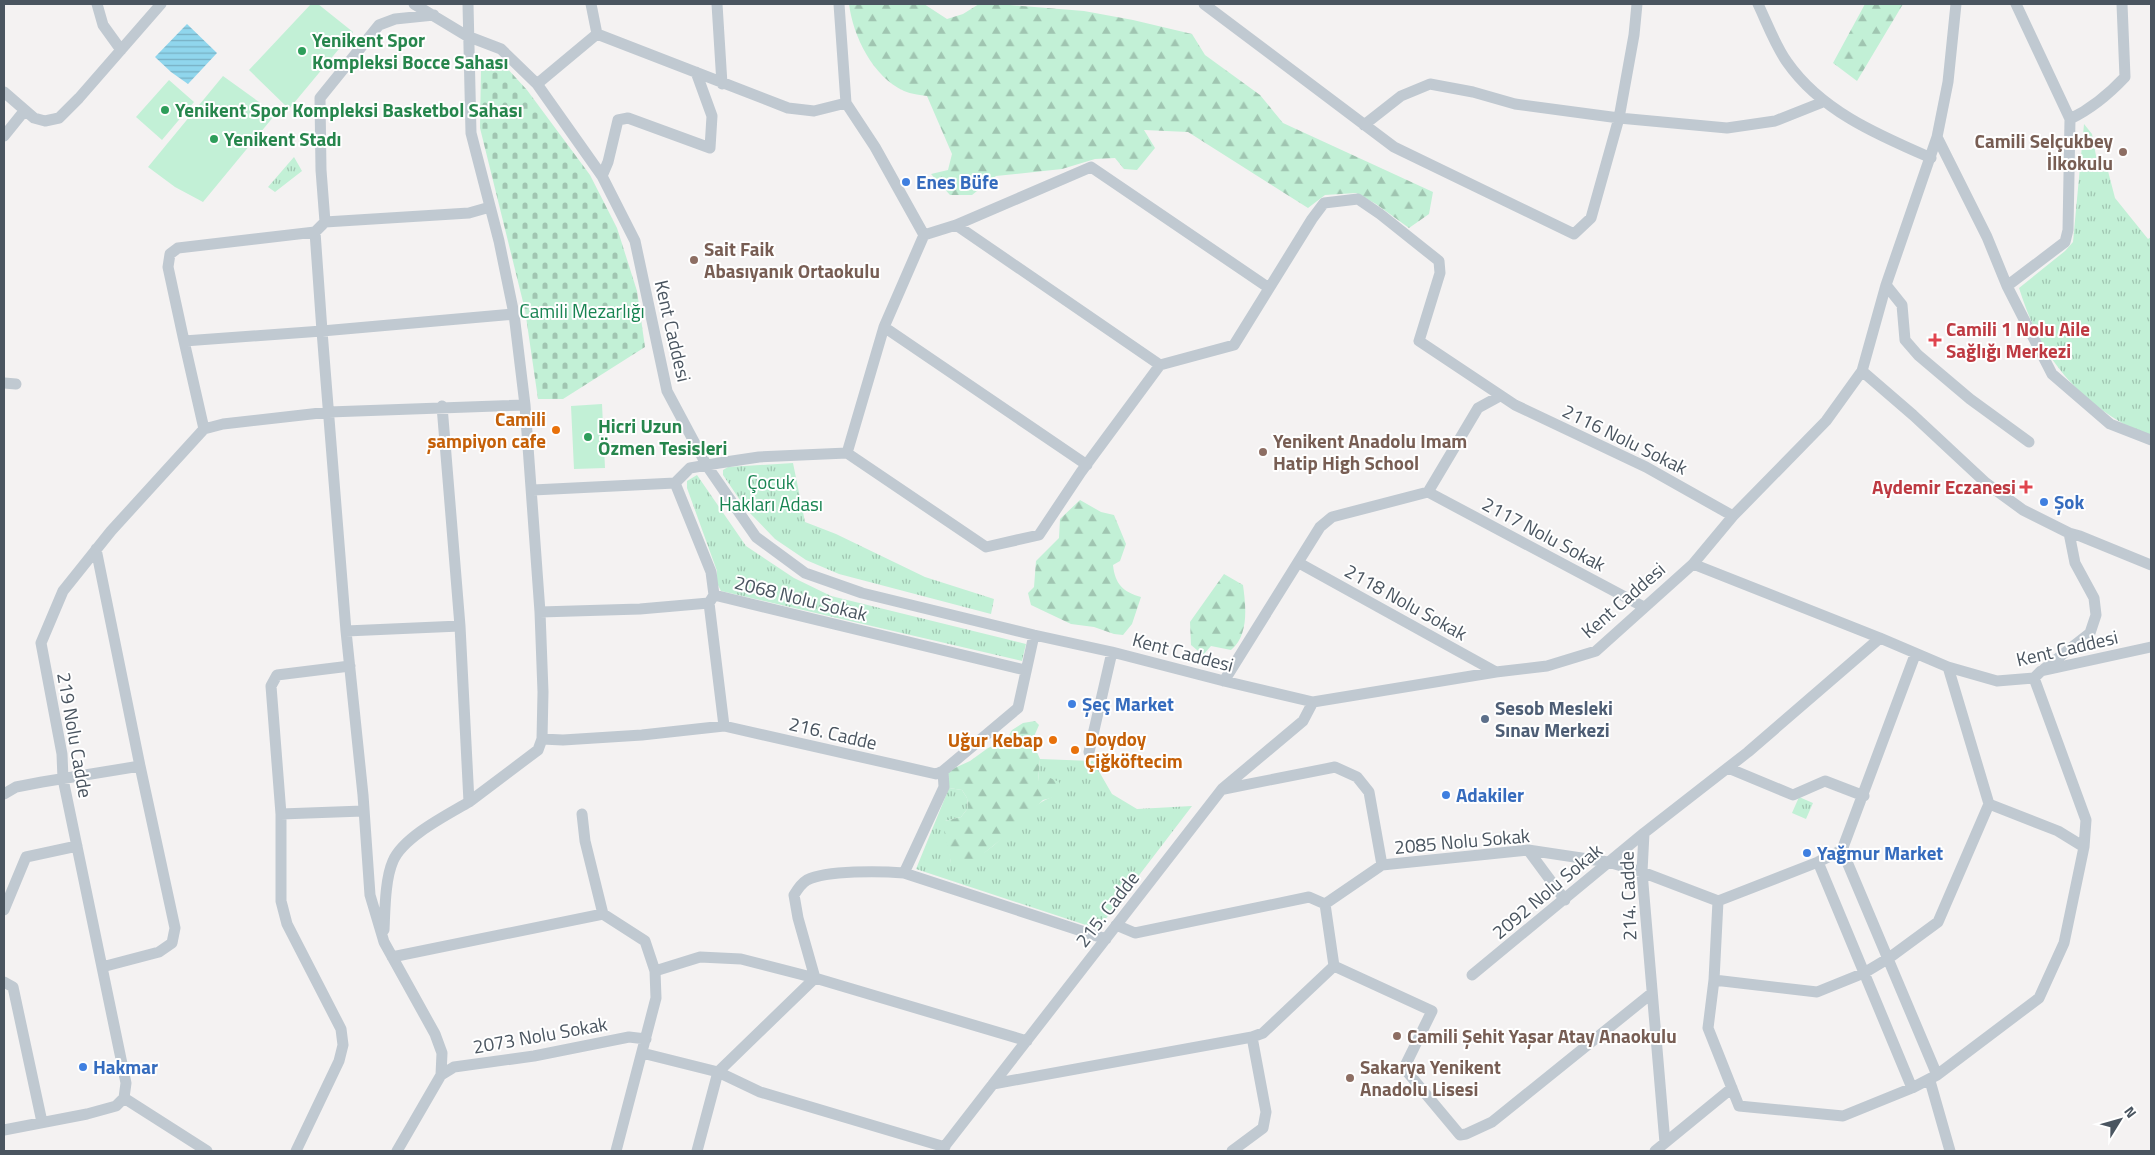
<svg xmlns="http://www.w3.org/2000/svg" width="2155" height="1155" font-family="'Titillium Web',sans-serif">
<defs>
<pattern id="grass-tufts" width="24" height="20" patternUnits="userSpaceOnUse" patternTransform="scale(1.25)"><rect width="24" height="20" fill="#c2f0d6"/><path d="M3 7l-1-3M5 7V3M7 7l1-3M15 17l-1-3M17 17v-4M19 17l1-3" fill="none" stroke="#a0c5b1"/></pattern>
<pattern id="forest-firs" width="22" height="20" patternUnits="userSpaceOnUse" patternTransform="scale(1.25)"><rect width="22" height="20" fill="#c2f0d6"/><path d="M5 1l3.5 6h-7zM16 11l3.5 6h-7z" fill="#a0c5b1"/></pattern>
<pattern id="cemetery-stones" width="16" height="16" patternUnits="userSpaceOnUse" patternTransform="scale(1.25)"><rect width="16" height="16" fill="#c2f0d6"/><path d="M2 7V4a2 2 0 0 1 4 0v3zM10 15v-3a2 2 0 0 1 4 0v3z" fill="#a0c5b1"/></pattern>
<pattern id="water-rules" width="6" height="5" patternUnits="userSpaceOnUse" patternTransform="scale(1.25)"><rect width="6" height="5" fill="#90d6ed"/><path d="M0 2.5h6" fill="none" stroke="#78b0c3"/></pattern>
</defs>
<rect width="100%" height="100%" fill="#f4f2f2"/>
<path fill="url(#grass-tufts)" d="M2084 124 2092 134 2099 172 2108 171 2115 198 2148 239 2151 237V438C2081 406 2042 362 2019 288L2065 251 2073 242Z
M294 157 302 171 275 192 268 187Z
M793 463 805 522 836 534 925 577 994 599 991 614 839 574 806 560 775 539 746 509 723 475V470L728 467Z
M697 475 746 546 794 578 831 596 1026 644 1022 661 721 591 716 581 717 571 687 488V481Z
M1040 759 1093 761 1112 794 1137 809 1192 806 1098 929 916 869 949 788 962 790 967 798 968 808 961 817 945 821 951 863C961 860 976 858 985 852 1009 836 1027 804 1055 796L1038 782Z
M1799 797 1813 803 1806 819 1792 813Z"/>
<path fill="url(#forest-firs)" d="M849 4H924L947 19 963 14 979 4H998L1084 11 1133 20 1192 34 1205 55 1260 95 1283 123 1433 192 1429 214 1409 228 1376 204 1356 193 1325 195 1308 208 1188 132 1144 130 1155 148 1137 170 1124 169 1115 158 1095 159 1062 169 996 176 972 195H950L931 174 948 170 952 154 927 96C920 95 911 94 904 91 873 77 853 36 849 4Z
M1865 4H1903L1857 81 1833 63Z
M1080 500 1101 512 1114 515 1126 544 1120 561 1113 565C1115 584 1123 592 1141 597L1132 624 1123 635 1114 634 1094 627 1071 624 1031 605 1028 593 1034 587 1036 561 1059 538 1060 519Z
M1224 574 1243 585C1246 607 1249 635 1231 650L1211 646 1203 655 1191 645 1190 622Z
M1035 721 1039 725 1032 741 1040 759 1038 781 1048 777 1059 782 1061 787 1055 797 1043 800 1004 837 983 854 964 865 951 863 944 831 945 821 961 817 968 808 967 798 962 790 949 788 948 771 970 761 988 748 1007 739 1012 730 1023 723Z"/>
<path fill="url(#cemetery-stones)" d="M492 61 504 65 527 90 590 175 617 228 637 291 645 347 563 399H538L525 310 480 128 481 69Z"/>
<path fill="#c2f0d6" d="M311 4H318L353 32 289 109 249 70Z
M223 76 259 102 274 116 203 202 175 187 148 167Z
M169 80 194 102 162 140 136 117Z
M602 404 605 468 574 469 571 406Z"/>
<path fill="url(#water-rules)" d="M187 24 217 53 188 84 171 72 155 57Z"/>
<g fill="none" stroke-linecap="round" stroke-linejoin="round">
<path stroke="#c0c9d1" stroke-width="11" d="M97 4 103 25 121 50
M414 4 467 36 501 49 537 84 602 176 635 241 667 391 707 466 756 537 805 573 862 593 1034 635 1112 652 1224 681 1313 702 1496 672 1547 666 1596 651 1693 564 1880 638 1948 667 1997 681 2034 678 2041 671 2151 647
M717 4 722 84
M1204 4 1394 147 1574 234 1591 218 1619 118 1634 35 1637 4
M1758 4C1767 23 1775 45 1787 62 1821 111 1878 135 1931 158
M2016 4 2070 119
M597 34 788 108 814 111 846 103
M537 84 597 34 591 4
M4 92 34 118 45 121 59 118 79 98 161 4
M1364 125 1401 96 1430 84 1473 92 1515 104 1619 118 1727 128 1775 121 1823 102
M4 136 25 110
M1937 137 1987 237 2007 286 2065 242 2068 230 2070 119C2091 109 2109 94 2125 77L2122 4
M602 176 608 162 618 120 628 118 710 148 712 116 696 72
M325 222 469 213 490 207
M956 225 1160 365 1234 345 1312 219 1324 203 1358 199 1380 214 1439 261 1440 273 1419 341 1515 405 1646 467 1733 516
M924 235 956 225 1091 167 1269 288
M1886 285 1902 305 1905 340 1918 355 1970 399 2029 442
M2007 286 2052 374 2110 424 2151 440
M884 327 1087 465
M184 341 168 267 170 254 178 248 315 232
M1862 371 1913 415 1986 483 2023 510 2069 533
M4 383 16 384
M442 406 460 626 469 802 538 750 542 739 543 692 540 612 525 405 514 314 499 241 471 133 468 4
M204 429 184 341 322 331 315 232 325 222 321 170 320 98 379 25 395 19 434 15
M204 429 223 424 329 412 525 405
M847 453 986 547 1039 535 1081 472 1160 365
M675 483 711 572 714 595
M533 490 675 483 690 468 719 463 759 457 847 453 884 327 924 235 875 147 846 103 839 4
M1428 492 1644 607
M1299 563 1496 672
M1693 564 1733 516 1826 421 1862 371 1886 285 1937 137 1948 82 1956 4
M709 603 724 726
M540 612 640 609 709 603 714 595 1025 670
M346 631 460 626
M2044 669 2090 633 2096 615 2094 598 2075 563 2069 533 2080 536 2151 565
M2034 678 2086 820 2084 847
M1224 681 1320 527 1332 517 1428 492 1478 408 1500 396
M542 739 563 740 642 735 724 726 936 774 943 771 1018 708 1034 635
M1089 752 1112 652
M1728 768 1793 795 1825 781 1864 796
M943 771 944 787 904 873 1106 939
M1224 789 1335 767 1357 777 1369 792 1382 865
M4 794 16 787 42 782 140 766 96 549
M281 814 271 686 277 675 350 666
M582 814 585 841 603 914 645 941 655 971 700 957 741 959 815 978 718 1072 760 1092 945 1147
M1528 850 1565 900
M1842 850 1915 655
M1818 862 1912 1088
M904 873C881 871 827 870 807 880 802 883 797 890 794 895L798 918 815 978 1027 1041
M4 910 26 857 77 846
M1116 925 1135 933 1309 897 1325 904
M384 930C385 910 385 879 393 861 403 837 447 815 469 802
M392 957 603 914
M1334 966 1432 1011 1404 1068 1460 1135 1466 1134 1492 1122 1652 993
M102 967 159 952 172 943 175 928 140 766
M1472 975 1644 833
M1714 980 1817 992 1864 973 1889 958 1938 922 1989 804 1948 667
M4 982 13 987 42 1122
M642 1053 718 1072 697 1151
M441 1075 454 1067 534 1056 629 1037 646 1039
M1937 1075 2039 998 2064 943 2084 847 2058 831 1989 804
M1930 1081 1950 1151
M993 1084 1252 1037
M124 1098 126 1083 63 779 62 754 41 643 63 591 111 531 204 429
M124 1098 207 1151
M4 1130 87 1114 116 1106 124 1098
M1665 1143 1642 872 1644 833 1748 752 1880 638
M296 1151 339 1061 343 1045 341 1029 287 924 281 901V814L363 811
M397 1151 441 1075 442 1053 435 1034 384 942 370 895 363 795 346 631 322 331 514 314
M616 1151 656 998 655 971
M941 1151 1222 789 1303 721 1313 702
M1232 1151 1263 1128 1266 1112 1252 1037 1263 1033 1334 966 1325 904 1382 865 1528 850 1608 862 1642 872 1718 901 1818 862 1842 850 1937 1075 1912 1088 1843 1116 1739 1106 1708 1028 1714 980 1718 901
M1655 1151 1732 1088"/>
</g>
<g fill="#2e9e5b" stroke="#fff" stroke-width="2">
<circle cx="302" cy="51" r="5"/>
<circle cx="165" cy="110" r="5"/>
<circle cx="214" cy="139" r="5"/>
<circle cx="588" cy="437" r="5"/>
</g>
<g fill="#8d6e63" stroke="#fff" stroke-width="2">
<circle cx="2123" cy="152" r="5"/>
<circle cx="694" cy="260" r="5"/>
<circle cx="1263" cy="452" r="5"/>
<circle cx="1397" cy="1036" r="5"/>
<circle cx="1350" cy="1078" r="5"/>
</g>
<g fill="#3f7fe0" stroke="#fff" stroke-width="2">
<circle cx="906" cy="182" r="5"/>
<circle cx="2044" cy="502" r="5"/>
<circle cx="1072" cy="704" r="5"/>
<circle cx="1446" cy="795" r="5"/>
<circle cx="1807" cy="853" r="5"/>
<circle cx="83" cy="1067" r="5"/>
</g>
<g fill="#e0444e" stroke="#fff" stroke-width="2">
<path d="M1932.5 332.5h5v5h5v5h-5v5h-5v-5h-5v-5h5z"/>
<path d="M2023.5 479.5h5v5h5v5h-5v5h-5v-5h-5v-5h5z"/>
</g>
<g fill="#e8710a" stroke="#fff" stroke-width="2">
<circle cx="556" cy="430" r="5"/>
<circle cx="1053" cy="740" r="5"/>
<circle cx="1075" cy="750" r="5"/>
</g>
<circle fill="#5c6f8a" stroke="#fff" stroke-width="2" cx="1485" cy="719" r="5"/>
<g text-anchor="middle" stroke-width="4" stroke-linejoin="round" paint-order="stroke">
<g font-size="19" font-weight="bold" fill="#27864d" stroke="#fff" text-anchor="start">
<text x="312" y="47">Yenikent Spor<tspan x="312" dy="22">Kompleksi Bocce Sahası</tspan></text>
<text x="175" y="117">Yenikent Spor Kompleksi Basketbol Sahası</text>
<text x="224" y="146">Yenikent Stadı</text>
<text x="598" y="433">Hicri Uzun<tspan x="598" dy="22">Özmen Tesisleri</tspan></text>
</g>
<g font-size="19" font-weight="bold" fill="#785e54" stroke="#fff" text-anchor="start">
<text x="2113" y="148" text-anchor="end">Camili Selçukbey<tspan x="2113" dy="22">İlkokulu</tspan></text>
<text x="704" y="256">Sait Faik<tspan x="704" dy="22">Abasıyanık Ortaokulu</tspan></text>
<text x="1273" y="448">Yenikent Anadolu Imam<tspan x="1273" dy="22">Hatip High School</tspan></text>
<text x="1407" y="1043">Camili Şehit Yaşar Atay Anaokulu</text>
<text x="1360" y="1074">Sakarya Yenikent<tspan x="1360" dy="22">Anadolu Lisesi</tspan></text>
</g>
<g font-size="19" font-weight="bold" fill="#366cbe" stroke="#fff" text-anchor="start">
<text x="916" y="189">Enes Büfe</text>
<text x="2054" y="509">Şok</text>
<text x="1082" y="711">Şeç Market</text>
<text x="1456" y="802">Adakiler</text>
<text x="1817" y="860">Yağmur Market</text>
<text x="93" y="1074">Hakmar</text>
</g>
<g font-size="19" fill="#188452" stroke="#fff">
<text x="582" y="318">Camili Mezarlığı</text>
<text x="771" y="489">Çocuk<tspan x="771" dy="22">Hakları Adası</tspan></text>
</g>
<g font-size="19" font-weight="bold" fill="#be3a42" stroke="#fff" text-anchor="start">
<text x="1946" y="336">Camili 1 Nolu Aile<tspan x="1946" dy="22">Sağlığı Merkezi</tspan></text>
<text x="2016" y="494" text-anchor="end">Aydemir Eczanesi</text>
</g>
<g font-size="19" fill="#4a5560" stroke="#fff">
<text transform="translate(673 331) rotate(77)" y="7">Kent Caddesi</text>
<text transform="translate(1625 439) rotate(26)" y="7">2116 Nolu Sokak</text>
<text transform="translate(1544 534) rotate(28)" y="7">2117 Nolu Sokak</text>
<text transform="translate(801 598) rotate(14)" y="7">2068 Nolu Sokak</text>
<text transform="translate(1623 600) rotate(-41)" y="7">Kent Caddesi</text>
<text transform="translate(1406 602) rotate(29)" y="7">2118 Nolu Sokak</text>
<text transform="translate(2067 648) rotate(-13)" y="7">Kent Caddesi</text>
<text transform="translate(1183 652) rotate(15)" y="7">Kent Caddesi</text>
<text transform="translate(833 733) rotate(13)" y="7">216. Cadde</text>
<text transform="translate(75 735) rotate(80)" y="7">219 Nolu Cadde</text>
<text transform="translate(1462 841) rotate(-5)" y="7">2085 Nolu Sokak</text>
<text transform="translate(1547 891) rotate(-40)" y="7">2092 Nolu Sokak</text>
<text transform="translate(1628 896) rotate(-92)" y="7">214. Cadde</text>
<text transform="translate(1107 909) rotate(-52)" y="7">215. Cadde</text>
<text transform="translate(540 1035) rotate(-10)" y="7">2073 Nolu Sokak</text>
</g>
<g font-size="19" font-weight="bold" fill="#c56008" stroke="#fff" text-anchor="end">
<text x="546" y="426">Camili<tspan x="546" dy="22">şampiyon cafe</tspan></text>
<text x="1085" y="746" text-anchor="start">Doydoy<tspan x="1085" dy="22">Çiğköftecim</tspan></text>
<text x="1043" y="747">Uğur Kebap</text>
</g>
<g font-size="19" font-weight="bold" fill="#4e5e75" stroke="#fff" text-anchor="start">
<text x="1495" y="715">Sesob Mesleki<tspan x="1495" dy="22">Sınav Merkezi</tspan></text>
</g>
</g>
<rect width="2155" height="1155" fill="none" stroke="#4a5560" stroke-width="10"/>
<g transform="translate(2120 1120) rotate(53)" stroke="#ffffff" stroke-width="4" paint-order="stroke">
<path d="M0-4L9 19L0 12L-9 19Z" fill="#4a5560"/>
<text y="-8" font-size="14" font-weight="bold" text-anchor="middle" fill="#4a5560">N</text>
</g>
</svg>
